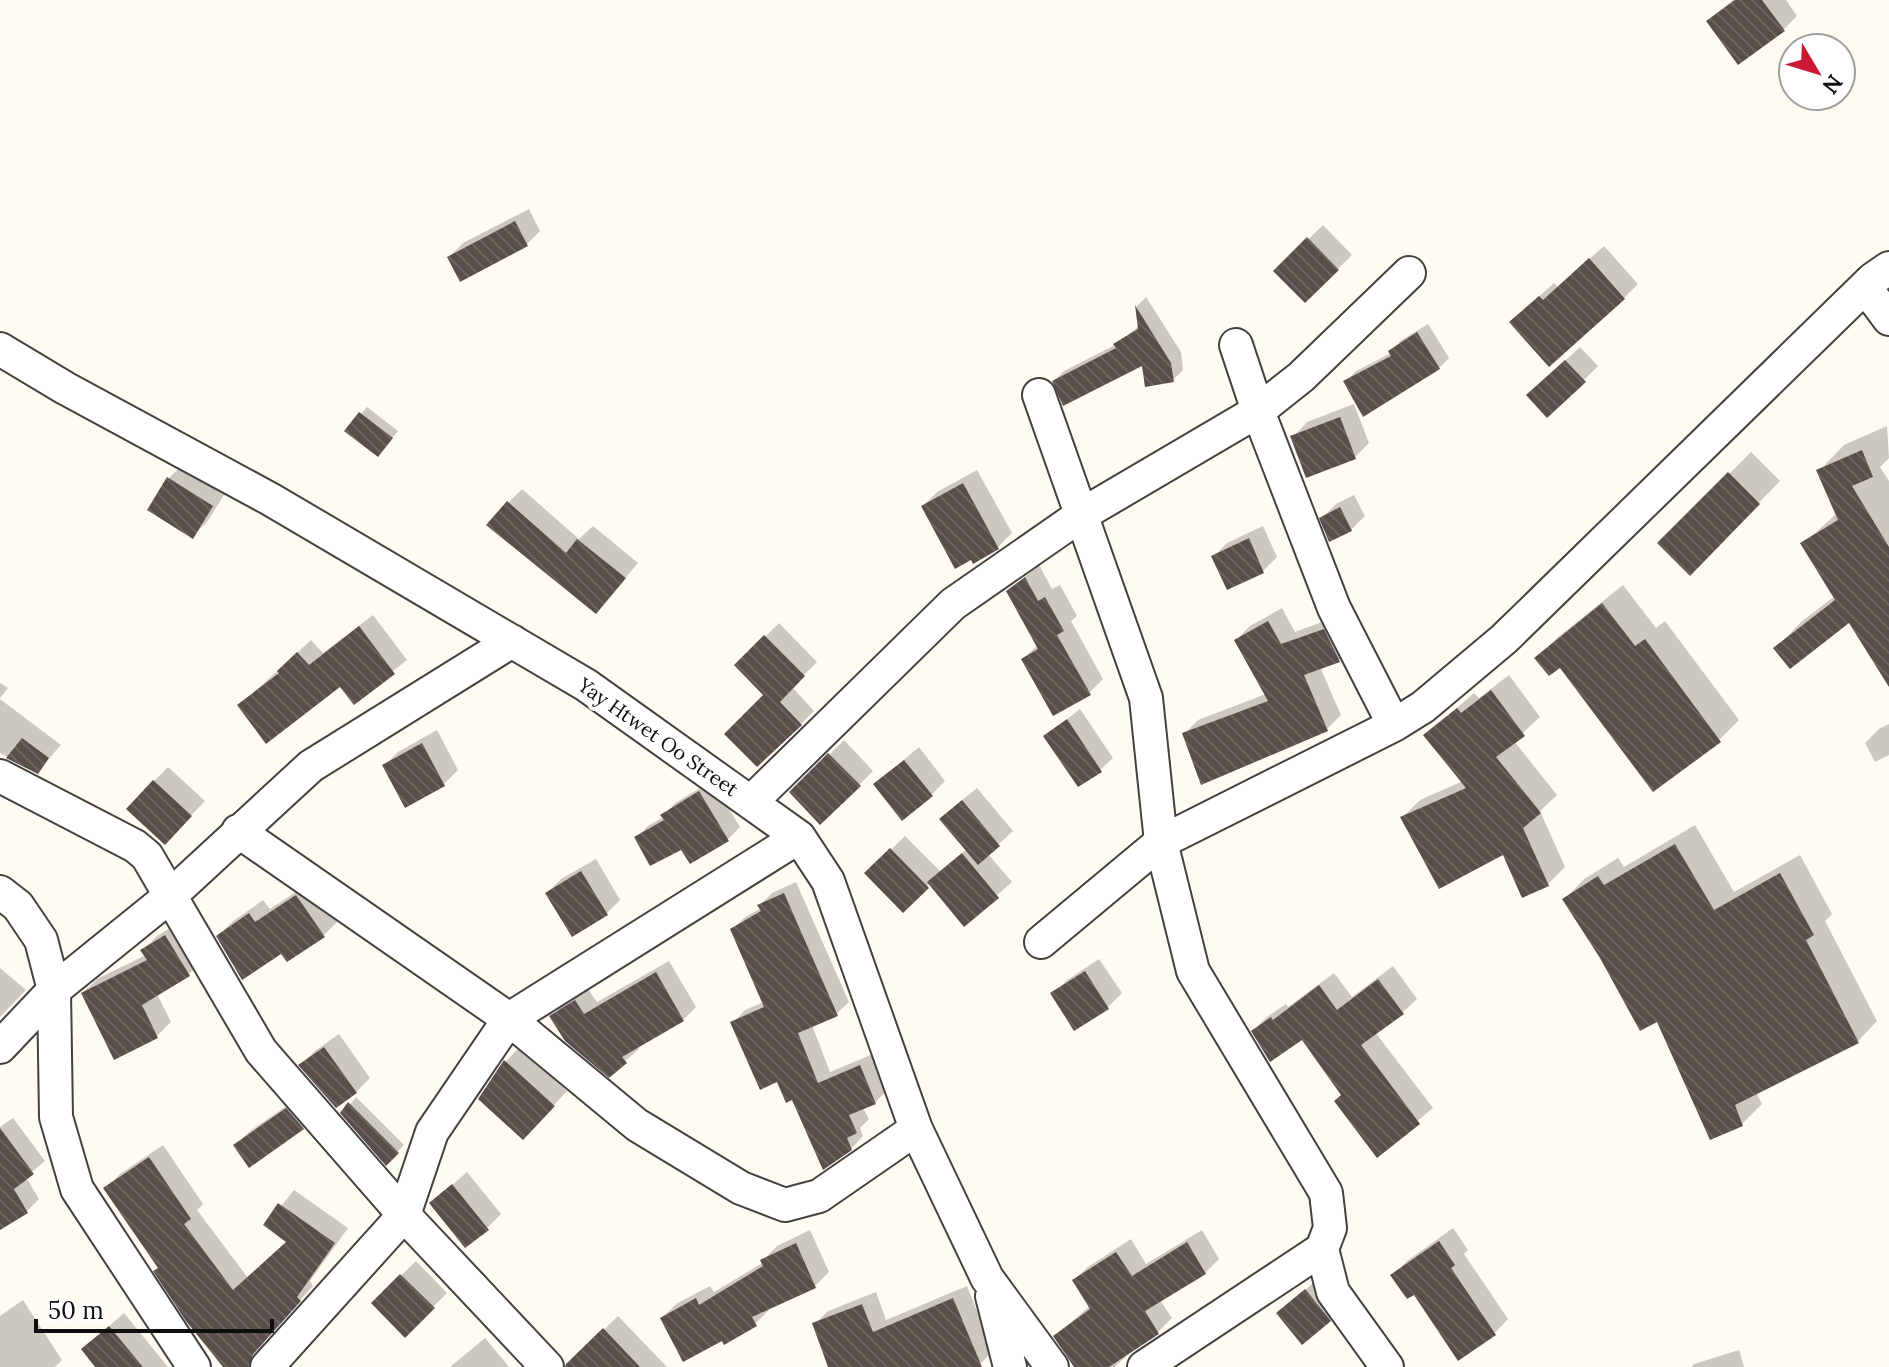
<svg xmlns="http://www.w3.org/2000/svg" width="1889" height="1367" font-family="Lora,serif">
<defs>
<pattern id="building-back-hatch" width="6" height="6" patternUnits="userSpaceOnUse" patternTransform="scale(2)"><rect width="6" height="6" fill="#594e4a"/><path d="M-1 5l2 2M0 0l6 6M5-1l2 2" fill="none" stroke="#6c6360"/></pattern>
</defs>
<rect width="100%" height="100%" fill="#fffbf1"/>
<path fill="#0003" d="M1733 0H1786L1797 16 1783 30 1708 21Z
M529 209 540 231 526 245 449 257 463 243Z
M1323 225 1352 255 1305 301 1276 271Z
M1604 246 1638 284 1624 298 1526 308 1554 283 1558 287Z
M1146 297 1181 352 1183 370 1173 380 1144 363 1054 381 1064 371 1115 345 1139 326 1137 306Z
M1428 324 1449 358 1439 368 1346 381 1356 371 1391 353 1400 341Z
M1580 347 1598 366 1584 380 1543 381Z
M1354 404 1369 443 1355 457 1293 437 1307 422Z
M367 407 398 431 384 448 347 431Z
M1887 426 1889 458 1880 467 1889 481V683L1850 620 1776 648 1801 622 1835 596 1803 544 1837 513 1819 471 1844 445Z
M1751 452 1780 481 1690 573 1660 543Z
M183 464 226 492 207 522 193 536 169 478Z
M977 470 1012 533 998 547 923 506 937 492Z
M522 489 579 539 593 526 638 563 596 612 508 503Z
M1354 495 1365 516 1351 530 1322 518 1336 504Z
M1263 526 1277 557 1263 571 1228 588 1213 557 1227 543Z
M1039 565 1052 589 1060 585 1077 616 1071 621 1103 679 1089 693 1023 659 1038 645 1008 591Z
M1623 585 1656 628 1665 621 1739 720 1719 740 1561 665 1537 658 1557 638Z
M1282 608 1295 632 1338 616 1353 646 1339 660 1320 667 1341 715 1327 729 1184 734 1198 720 1266 694 1236 640 1250 626Z
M373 615 407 660 354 702 341 684 240 705 311 640 323 653Z
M779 623 817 662 792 687 814 711 801 724 737 665Z
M1509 675 1540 717 1514 741 1557 795 1540 811 1565 867 1548 884 1504 852 1403 817 1420 800 1463 781 1426 735 1474 693 1479 698Z
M0 683 8 688 0 698Z
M0 699 61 745 37 772 0 753Z
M1080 709 1113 758 1100 770 1046 736Z
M1889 724V755L1875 762 1865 743 1879 729Z
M437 730 458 770 444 784 384 766 398 752Z
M844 740 873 771 859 785 792 792Z
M919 747 945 781 931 795 875 784Z
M168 767 205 801 165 842 154 781Z
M712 781 740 827 728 839 682 847 637 837 649 825 664 817 675 803Z
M977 788 1013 831 988 854 1012 882 964 924 930 883 903 910 867 873 905 836 940 871 967 849 956 805Z
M1695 825 1734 892 1800 855 1832 914 1825 921 1877 1021 1858 1041 1756 1092 1762 1104 1742 1124 1658 1019 1602 957 1565 899 1584 879 1618 858 1624 867Z
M596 859 620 900 606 914 547 893 561 879Z
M311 882 337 922 323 936 282 951 218 936 232 922 263 900 270 909Z
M796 882 849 1002 836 1014 812 1025 830 1072 873 1054 887 1090 875 1103 863 1108 869 1119 860 1128 863 1136 851 1149 793 1098 733 1023 745 1010 764 1002 732 930 744 918 761 908 760 905 772 893Z
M180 922 203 960 189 974 157 994 171 1022 157 1036 83 993 97 979 146 955 143 950 157 936Z
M1099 959 1122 993 1108 1007 1053 994 1067 980Z
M669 961 696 1007 683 1020 637 1046 639 1049 609 1075 552 1017 564 1004 588 989 597 1002Z
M1393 966 1417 999 1403 1012 1375 1032 1433 1108 1377 1155 1343 1094 1302 1037 1253 1031 1267 1017 1286 1004 1288 1007 1334 973 1352 997Z
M0 968 26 990 0 1017Z
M339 1034 370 1078 356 1092 301 1065 315 1051Z
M519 1048 567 1091 537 1123 505 1062Z
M301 1096 317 1114 303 1128 236 1145 250 1131Z
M356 1097 404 1145 386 1163 343 1113Z
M13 1118 45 1161 26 1177 39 1199 27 1211 0 1228V1127Z
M163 1145 203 1204 197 1210 248 1278 289 1241 266 1225 294 1190 348 1228 310 1281 313 1286 266 1338 262 1347V1356L250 1367H226L106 1188 120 1174Z
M467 1172 501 1214 487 1228 432 1203Z
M1453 1228 1468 1250 1464 1254 1508 1319 1495 1333 1414 1292 1393 1275 1407 1261Z
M810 1230 829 1272 815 1286 768 1308 769 1310 755 1324 723 1339 662 1318 676 1304 710 1286 714 1292 764 1262 763 1260 777 1246Z
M1202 1230 1219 1259 1205 1273 1160 1300 1172 1318 1158 1332 1132 1350 1115 1367H1077L1055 1336 1090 1306 1074 1280 1088 1267 1131 1239 1146 1264Z
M416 1261 447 1293 405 1335 373 1303Z
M1320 1277 1343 1306 1329 1320 1279 1313Z
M967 1286 993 1351 980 1364 973 1367H830L815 1324 828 1311 876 1292 886 1320Z
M23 1300 62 1360 55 1367H0V1316Z
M124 1313 168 1367H98L83 1349Z
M618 1316 667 1367H567L568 1365Z
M485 1338 509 1367H450Z
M1739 1350 1744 1367H1691L1694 1364Z"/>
<path fill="url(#building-back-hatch)" d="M1735 0H1762L1785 31 1738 65 1706 21Z
M515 221 528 246 460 282 447 257Z
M1307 237 1339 270 1305 303 1273 271Z
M1589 258 1625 299 1549 367 1509 322 1539 296 1543 300Z
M1135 305 1171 363 1174 382 1145 387 1142 366 1063 406 1052 381 1116 348 1113 344 1138 329Z
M1417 332 1440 369 1363 417 1343 381 1391 356 1388 351Z
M1565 360 1586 382 1547 418 1526 395Z
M359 412 393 438 378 457 344 431Z
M1340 417 1356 459 1306 478 1290 436Z
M1862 450 1873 477 1852 486 1889 547V687L1849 623 1790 669 1773 648 1835 600 1800 543 1838 520 1816 470Z
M1728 472 1760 504 1690 576 1657 543Z
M167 477 213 506 193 539 147 510Z
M963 483 999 549 973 564 971 560 955 569 921 506Z
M507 501 566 553 577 539 626 578 596 614 486 525Z
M1340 507 1352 531 1329 542 1319 518Z
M1249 538 1264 573 1227 590 1211 556Z
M1025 577 1038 601 1045 597 1064 631 1057 635 1091 695 1053 716 1021 659 1038 649 1006 591Z
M1602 603 1635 646 1645 639 1721 742 1653 792 1560 668 1549 676 1534 658Z
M1268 621 1281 644 1324 629 1340 662 1304 675 1328 731 1201 785 1182 733 1268 701 1234 640Z
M359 626 395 674 354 705 340 687 266 744 237 705 279 673 277 671 297 652 309 665Z
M764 635 805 676 780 702 802 725 757 767 724 734 763 695 734 665Z
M1491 690 1525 736 1496 757 1541 813 1523 828 1549 886 1522 898 1503 855 1439 889 1400 817 1466 788 1423 735 1457 708 1461 713Z
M1067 719 1102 772 1078 787 1043 736Z
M22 738 49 758 38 774 6 758Z
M422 743 445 786 405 808 382 765Z
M828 753 861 786 820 825 789 792Z
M904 760 933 796 902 821 873 784Z
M153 780 192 816 165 845 126 809Z
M699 791 729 841 690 864 681 850 650 866 634 837 664 820 660 815Z
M962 800 1000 846 978 865 939 819Z
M1675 844 1714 910 1780 873 1814 935 1806 940 1859 1043 1735 1105 1743 1126 1710 1140 1657 1022 1640 1031 1600 958 1562 899 1598 876 1604 885Z
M890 848 929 888 903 913 864 873Z
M962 853 999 898 964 927 927 882Z
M581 871 608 915 572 937 545 893Z
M784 893 838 1016 798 1033 818 1083 860 1065 876 1104 849 1115 857 1133 847 1138 852 1150 823 1170 792 1100 786 1103 777 1082 760 1090 730 1022 764 1007 730 929 761 911 757 905Z
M296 895 325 937 287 962 281 954 242 980 216 936 249 913 255 922Z
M165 935 190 976 142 1005 158 1038 114 1060 81 993 147 960 140 950Z
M1085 971 1109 1009 1074 1031 1050 993Z
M656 972 684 1021 622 1057 627 1063 609 1078 565 1041 549 1016 575 1000 584 1014Z
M1378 979 1404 1014 1361 1045 1420 1124 1377 1158 1334 1101 1341 1095 1302 1040 1270 1062 1251 1031 1271 1017 1273 1020 1319 985 1337 1010Z
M324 1047 357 1093 336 1108 298 1065Z
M504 1060 555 1106 523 1140 478 1099Z
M348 1102 399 1153 386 1166 340 1113Z
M286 1108 304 1129 249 1168 233 1145Z
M0 1128 34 1174 14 1189 28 1213 0 1230Z
M149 1157 191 1219 184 1224 233 1290 286 1242 263 1225 278 1203 335 1243 297 1297 301 1301 253 1354 249 1367H223L186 1321 153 1271 158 1268 103 1188Z
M452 1184 489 1230 465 1248 429 1203Z
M1439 1241 1455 1265 1451 1268 1496 1335 1458 1361 1414 1295 1407 1299 1390 1275Z
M1187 1242 1206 1274 1145 1311 1159 1334 1109 1367H1074L1053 1336 1090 1309 1072 1280 1116 1252 1132 1276Z
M796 1243 816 1288 752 1317 757 1326 724 1345 722 1341 683 1362 660 1318 696 1298 699 1305 763 1266 760 1260Z
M400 1274 435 1308 405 1338 371 1303Z
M1305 1289 1331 1321 1302 1345 1276 1313Z
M953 1298 982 1367H828L812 1323 862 1304 873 1332Z
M109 1326 143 1367H95L81 1349Z
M603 1328 640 1367H565L566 1364Z"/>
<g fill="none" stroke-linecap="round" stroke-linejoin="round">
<defs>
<path id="minor" d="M1865 287 1889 319
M1236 345 1258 411 1334 608 1394 725
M0 349 65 388 270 499 586 685 799 837 828 881 916 1129 987 1278 1052 1367
M1039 395 1146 698 1161 842 1193 971 1326 1193 1330 1228 1322 1249 1333 1292 1387 1367
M0 776 135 846 147 856 261 1051 404 1215 547 1367
M751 802 953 604 1081 515 1258 411 1301 377 1409 273
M238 831 509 1019 637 1125 741 1188 785 1205 819 1196 916 1129
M0 892 18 906 41 940 54 990 56 1117 77 1189 194 1367
M1041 942 1161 842 1394 725 1423 707 1504 639 1873 279 1889 268
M0 1047 54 990 169 897 311 766 512 641
M992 1296 1010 1367
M267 1367 404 1215 432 1132 509 1019 799 837
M1144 1367 1322 1249"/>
</defs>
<use href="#minor" stroke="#424242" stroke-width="36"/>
<use href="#minor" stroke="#fff" stroke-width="32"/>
</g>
<g text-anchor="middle" stroke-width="8" stroke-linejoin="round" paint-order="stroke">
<g font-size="20" fill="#0f0f0f" stroke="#fff">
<text transform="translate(658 737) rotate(35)" y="7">Yay Htwet Oo Street</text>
</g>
</g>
<g transform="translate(1817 72) rotate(128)"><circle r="38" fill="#ffffff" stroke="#9f9f9f" stroke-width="2"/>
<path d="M0-6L14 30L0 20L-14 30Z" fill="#cc1a35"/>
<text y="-12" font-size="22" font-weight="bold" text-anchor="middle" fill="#0f0f0f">N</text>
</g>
<path d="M36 1319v12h236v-12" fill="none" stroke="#0f0f0f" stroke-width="4"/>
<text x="48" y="1319" font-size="24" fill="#0f0f0f" stroke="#ffffff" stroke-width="6" paint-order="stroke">50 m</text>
</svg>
